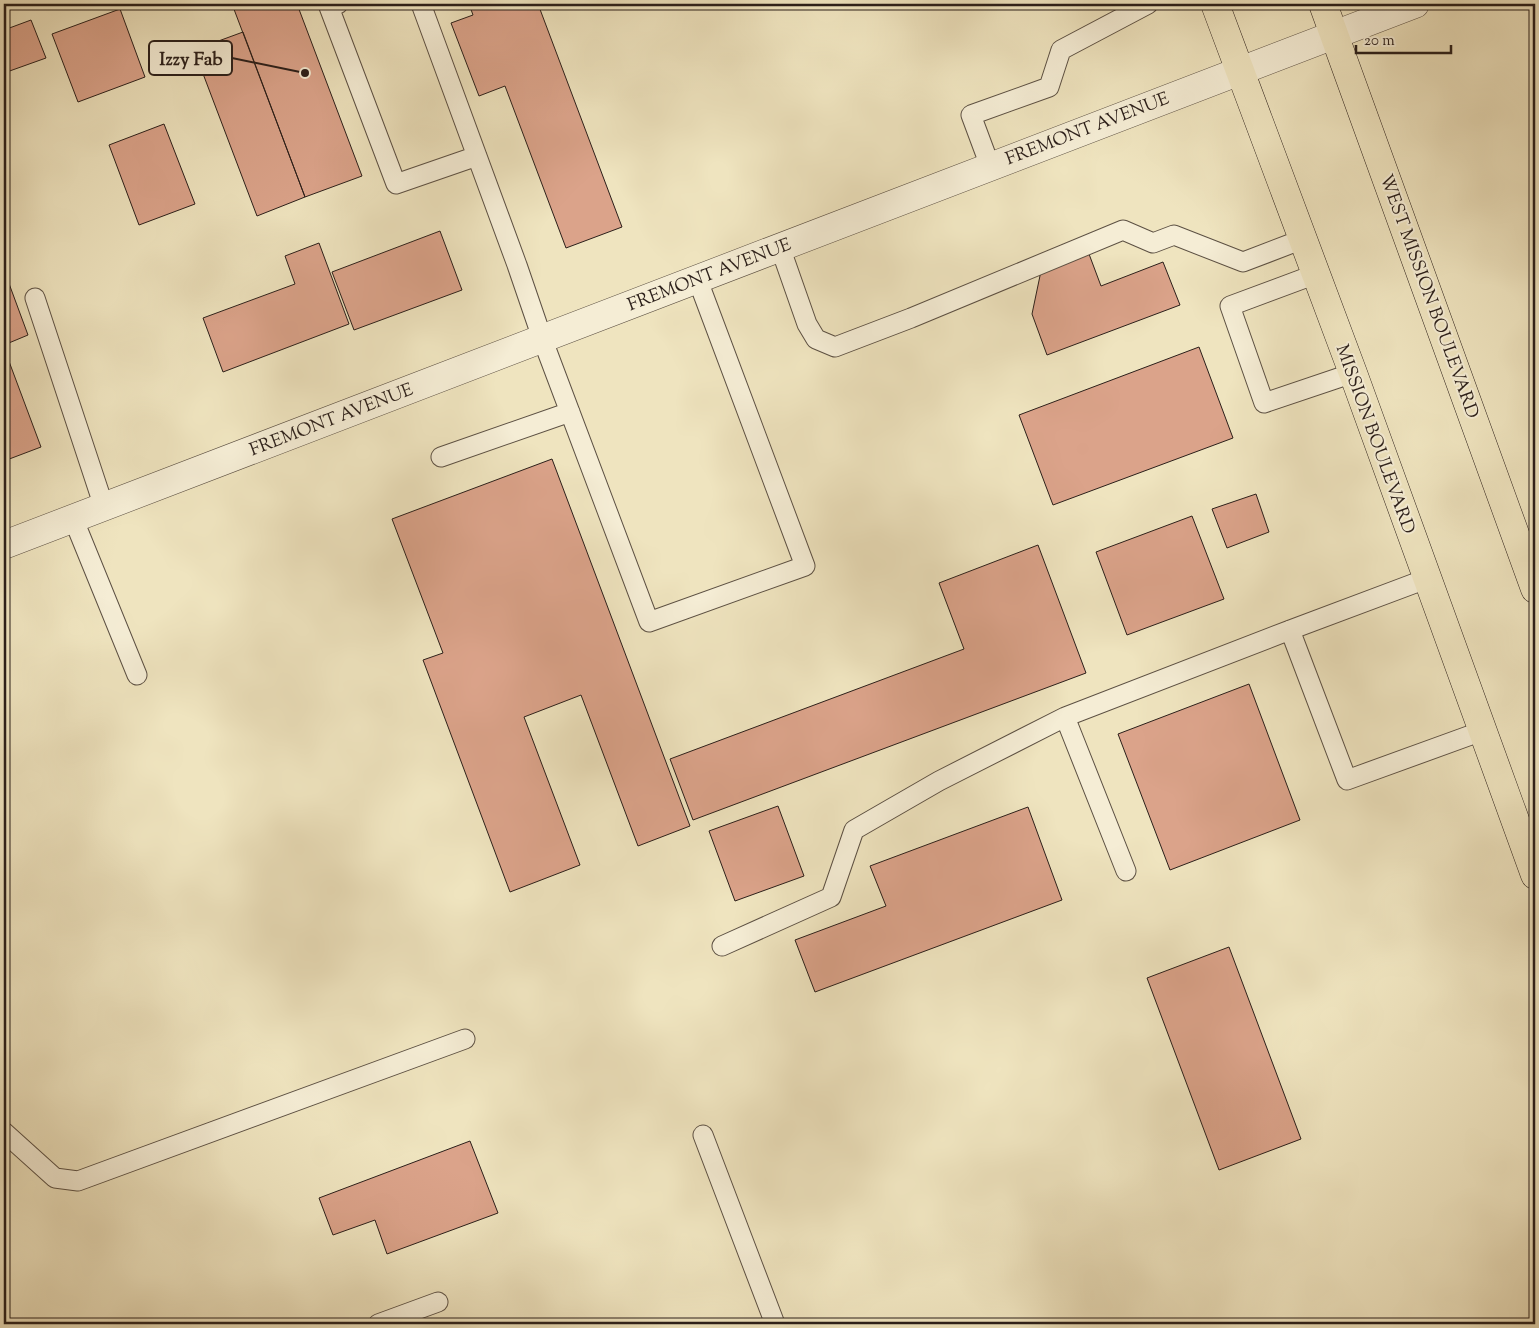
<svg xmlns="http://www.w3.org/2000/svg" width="1539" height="1328" font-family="'Sorts Mill Goudy',serif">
<rect width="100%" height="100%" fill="#efe4bf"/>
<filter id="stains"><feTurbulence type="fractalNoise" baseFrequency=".004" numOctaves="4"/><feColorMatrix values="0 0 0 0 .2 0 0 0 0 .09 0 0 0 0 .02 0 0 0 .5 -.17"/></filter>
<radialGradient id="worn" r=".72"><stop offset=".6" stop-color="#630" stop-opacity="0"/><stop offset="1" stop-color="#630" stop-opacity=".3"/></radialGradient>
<path fill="#dba38a" stroke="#2b1f1a" d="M232 4H297L362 176 305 197Z
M469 4H538L622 227 566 248 505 86 479 96 451 23 473 15Z
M120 9 145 77 78 102 52 34Z
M31 20 46 58 4 73V30Z
M243 32 305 197 257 216 194 50Z
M164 124 195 204 139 225 109 145Z
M440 231 462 290 354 330 332 272Z
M319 243 349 324 223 372 203 318 295 284 285 256Z
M1089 254 1101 286 1163 262 1180 305 1047 355 1032 314 1041 271Z
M4 270 28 335 4 345Z
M1199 347 1233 438 1053 505 1019 415Z
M4 348 41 447 4 461Z
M552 459 690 826 638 846 581 695 524 717 580 865 510 892 423 660 443 653 392 519Z
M1256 494 1269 532 1227 548 1212 509Z
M1192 516 1224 599 1127 635 1096 552Z
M1038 545 1086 673 693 820 670 759 964 649 939 583Z
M1249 684 1300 820 1170 870 1118 734Z
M778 806 804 876 735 901 709 831Z
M1028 807 1062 900 815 992 795 940 886 906 870 866Z
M1229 947 1301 1139 1219 1170 1147 978Z
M470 1141 498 1213 387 1254 375 1220 333 1235 319 1198Z"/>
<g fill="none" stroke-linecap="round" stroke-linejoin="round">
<defs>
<path id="service" d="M338 4 329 7 396 184 477 156
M421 4 517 265 542 338 649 622 805 566 697 278
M990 166 971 115 1049 87 1061 50 1148 4
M780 247 807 324 816 339 835 347 911 318 1123 230 1153 243 1174 235 1243 262 1303 239
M1316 274 1230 306 1264 403 1353 373
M35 298 104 507
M441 457 570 412
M73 518 137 675
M1290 630 1347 780 1482 731
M1065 717 1126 871
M722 946 831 897 854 830 939 781 1065 717 1290 630 1426 579
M4 1132 55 1178 78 1181 465 1039
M703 1135 775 1324
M378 1324 438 1302"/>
<path id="minor" d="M4 545 1415 4"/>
<path id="primary" d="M1215 4 1353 373 1535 875
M1323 4 1535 589"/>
</defs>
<use href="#service" stroke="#5c5043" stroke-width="21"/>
<use href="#minor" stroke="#5c5043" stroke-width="29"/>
<use href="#primary" stroke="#2b1f1a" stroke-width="29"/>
<use href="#service" stroke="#f5edd5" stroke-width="19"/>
<use href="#minor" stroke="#f5edd5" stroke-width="28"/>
<use href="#primary" stroke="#efe4bf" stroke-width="28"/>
</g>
<g text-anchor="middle" stroke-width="4" stroke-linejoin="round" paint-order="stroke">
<g font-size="18" fill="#2b1f1a" stroke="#f5edd5">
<text transform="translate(1087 128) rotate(-21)" y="6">FREMONT AVENUE</text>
<text transform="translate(709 274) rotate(-21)" y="6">FREMONT AVENUE</text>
<text transform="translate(1430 296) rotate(70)" y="6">WEST MISSION BOULEVARD</text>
<text transform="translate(331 419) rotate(-21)" y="6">FREMONT AVENUE</text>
<text transform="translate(1376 439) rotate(70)" y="6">MISSION BOULEVARD</text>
</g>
</g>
<path fill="none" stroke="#2b1f1a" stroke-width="2" d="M305 73L232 58"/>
<circle fill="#2b1f1a" stroke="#f5edd5" stroke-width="2" cx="305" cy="73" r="5"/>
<rect fill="#f5edd5" stroke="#2b1f1a" stroke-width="2" x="149" y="41" width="83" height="34" rx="5"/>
<g font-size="19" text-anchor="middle" font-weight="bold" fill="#2b1f1a">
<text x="191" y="65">Izzy Fab</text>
</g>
<rect width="1539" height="1328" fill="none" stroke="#efe4bf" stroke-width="20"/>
<rect x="5" y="5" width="1529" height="1318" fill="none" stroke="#2b1f1a" stroke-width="2.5"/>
<rect x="10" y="10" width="1519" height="1308" fill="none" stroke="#2b1f1a"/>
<path d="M1356 45v8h95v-8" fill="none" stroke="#2b1f1a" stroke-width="2.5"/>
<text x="1364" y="45" font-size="15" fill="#2b1f1a" stroke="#f5edd5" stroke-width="4" paint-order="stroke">20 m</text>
<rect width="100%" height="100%" filter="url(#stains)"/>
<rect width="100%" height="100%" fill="url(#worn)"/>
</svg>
